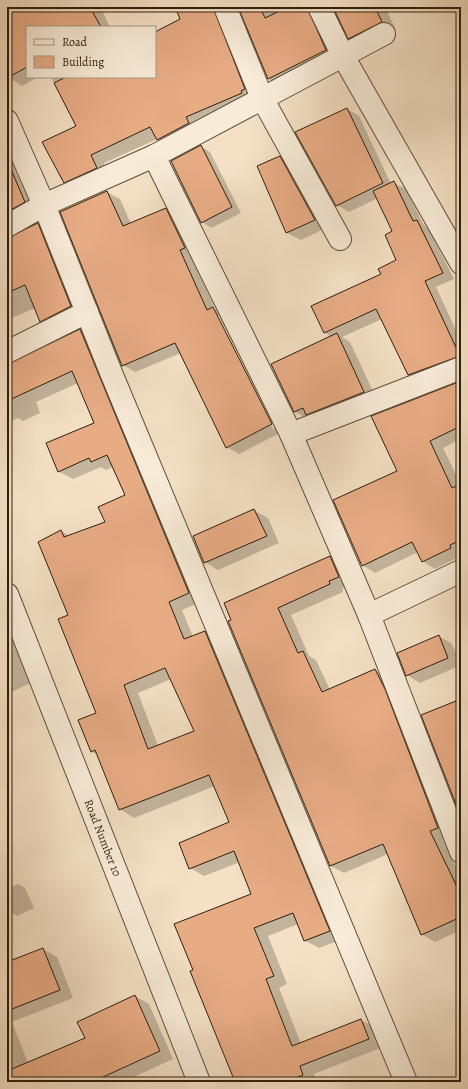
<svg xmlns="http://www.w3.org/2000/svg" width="468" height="1089" font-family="Alegreya,serif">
<rect width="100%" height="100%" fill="#f4e1c5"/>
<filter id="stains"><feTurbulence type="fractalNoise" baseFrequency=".005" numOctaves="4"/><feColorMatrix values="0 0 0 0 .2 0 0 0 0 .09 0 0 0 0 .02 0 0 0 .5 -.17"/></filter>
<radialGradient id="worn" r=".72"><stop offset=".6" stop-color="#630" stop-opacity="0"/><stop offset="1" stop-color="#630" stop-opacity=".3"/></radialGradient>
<path fill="#0003" fill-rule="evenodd" d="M7 7H100L110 27H27V77H38L22 86 7 76Z
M176 7H230L259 98 172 148 157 139 104 163 110 176 79 190 64 182 78 126 51 77H155V33L182 19Z
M240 7H324L340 59 283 87 269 79Z
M334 7H385L396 30 363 46 349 38Z
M347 109 359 116 391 184 394 183 406 189 423 224 428 228 454 279 436 287 461 341V366L420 381 408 375 382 319 342 337 350 342 377 400 308 419 295 412 272 365 332 337 325 333 313 306 382 275 398 261 394 232 378 198 349 212 337 205Z
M201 147 210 152 241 213 211 228 202 222Z
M7 156 10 157 21 184 29 189 38 210 8 234 9 238 38 224 52 232 85 314 55 329 41 321 35 308 7 320Z
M280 157 293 165 328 227 301 240 287 233 258 166Z
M107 192 120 199 131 224 165 209 178 216 192 258 215 309 226 316 284 431 239 454 227 447 181 353 135 372 123 365ZM216 316H219L275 428 273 429Z
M80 330 94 339 203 601 182 610 193 637 205 632 219 640 343 939 319 948 304 940 298 924 268 936 287 984 279 988 301 1044 361 1020 375 1028 383 1047 314 1074 317 1082H236L194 971 252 894 240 862 204 876 190 868 230 823 215 786 134 818 120 809 98 755 91 751 97 713 69 615 61 531 69 536 106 522 126 496 113 467 106 470 101 467 73 479 58 471 96 423 78 383 36 402 40 413 23 421 18 418 7 423V365ZM171 679 195 732 158 746 138 693Z
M461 382V439L443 448 461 485V556L435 569 422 561 418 552 375 573 362 565 398 472Z
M254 510 268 518 279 543 218 570 205 562Z
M330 557 343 565 352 584 342 589 343 592 291 615 309 656 316 660 330 690 375 670 389 678 451 835 443 839 461 878V930L435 942 421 934 388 854 344 873 331 866 229 622Z
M7 630 20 637 37 680 7 694Z
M439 636 452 644 461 665 420 683 407 675Z
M18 884 25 888 34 908 17 916 10 912 7 904V889Z
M43 949 57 957 73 998 12 1022 28 1063 86 1039 135 996 149 1004 173 1059 123 1082H7V959L10 958 14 960Z
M461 1028V1045L455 1030Z"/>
<path fill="#e8ac85" stroke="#2d1e0c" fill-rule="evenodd" d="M7 7H90L101 27H27V67L7 78Z
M175 7H213L245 89 241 91 242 93 186 117 189 123 157 140 150 127 91 155 97 168 64 183 42 142 76 126 54 83 66 77H155V32L180 19Z
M238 7H260L265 18 288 7H307L326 50 268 79Z
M333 7H375L382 22 348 39Z
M347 108 383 183 336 206 295 132Z
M201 145 232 207 201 223 171 161Z
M280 156 315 220 286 233 257 166Z
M7 160 25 202 7 212Z
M394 181 413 221 417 220 443 273 425 281 460 356 408 375 376 309 324 333 311 306 381 274 378 269 396 260 385 235 392 231 373 191Z
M107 191 123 226 166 208 185 248 180 250 207 310 213 307 272 424 226 448 175 343 122 366 60 212Z
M38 223 71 306 40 322 25 285 7 293V238Z
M80 329 189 593 169 602 184 639 205 631 330 931 304 941 293 913 254 928 274 976 266 979 292 1046 361 1019 369 1039 300 1066 303 1075 285 1082H235L190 971 193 970 174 924 251 894 234 851 189 869 179 843 229 822 209 775 119 810 95 750 91 752 78 720 96 713 58 619 68 615 38 542 61 530 64 537 105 522 98 507 125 495 107 455 91 462 89 458 58 472 46 443 94 423 72 371 7 401V364ZM165 668 194 731 148 749 124 685Z
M337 333 364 392 306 415 303 408 294 412 271 364Z
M461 381V426L430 441 452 488 461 484V540L450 545 451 548 422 562 412 542 362 566 333 500 397 471 371 416Z
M254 509 267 536 204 563 193 536Z
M330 556 339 577 329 581 330 584 278 608 298 653 303 651 322 692 375 669 385 689 438 828 430 831 461 895V917L421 935 383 844 330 866 228 621 231 620 224 603Z
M439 635 448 658 406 676 397 653Z
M461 699V817L421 715Z
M43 948 60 990 7 1011V962Z
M135 995 160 1051 92 1082H7V1071L85 1038 77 1022Z"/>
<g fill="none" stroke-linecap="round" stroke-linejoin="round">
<defs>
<g id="minor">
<path d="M225 7 262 98 340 239"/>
<path d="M319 7 343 56 461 263"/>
<path d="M7 121 44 205 112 375 406 1082"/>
<path d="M154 156 291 434 369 615 461 852"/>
<path d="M7 226 44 205 154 156 384 34"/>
<path d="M7 352 87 312"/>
<path d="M291 434 461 368"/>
<path id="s1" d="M7 594 199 1082"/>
<path d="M369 615 461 571"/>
</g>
</defs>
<use href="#minor" stroke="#5f4f3a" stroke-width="24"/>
<use href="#minor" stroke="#f8ecd9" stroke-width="22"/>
</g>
<g text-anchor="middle" stroke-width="4" stroke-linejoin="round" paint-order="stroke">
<g font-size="12" fill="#2d1e0c" stroke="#f8ecd9">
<text dy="4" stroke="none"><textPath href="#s1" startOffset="262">Road Number 10</textPath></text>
</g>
</g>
<rect width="468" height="1089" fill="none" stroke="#f4e1c5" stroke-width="24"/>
<rect x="8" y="8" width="452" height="1073" fill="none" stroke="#2d1e0c" stroke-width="2"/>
<rect x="12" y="12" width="444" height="1065" fill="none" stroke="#2d1e0c"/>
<rect x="26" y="26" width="130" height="52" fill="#f8ecd9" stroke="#a79a87"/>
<rect x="34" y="39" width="20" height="6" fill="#f8ecd9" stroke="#a79a87"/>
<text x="62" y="46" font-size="12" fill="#2d1e0c">Road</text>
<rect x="34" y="56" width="20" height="12" fill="#e8ac85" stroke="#a79a87"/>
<text x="62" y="66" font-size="12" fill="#2d1e0c">Building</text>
<rect width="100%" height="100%" filter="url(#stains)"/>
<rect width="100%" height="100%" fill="url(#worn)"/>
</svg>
